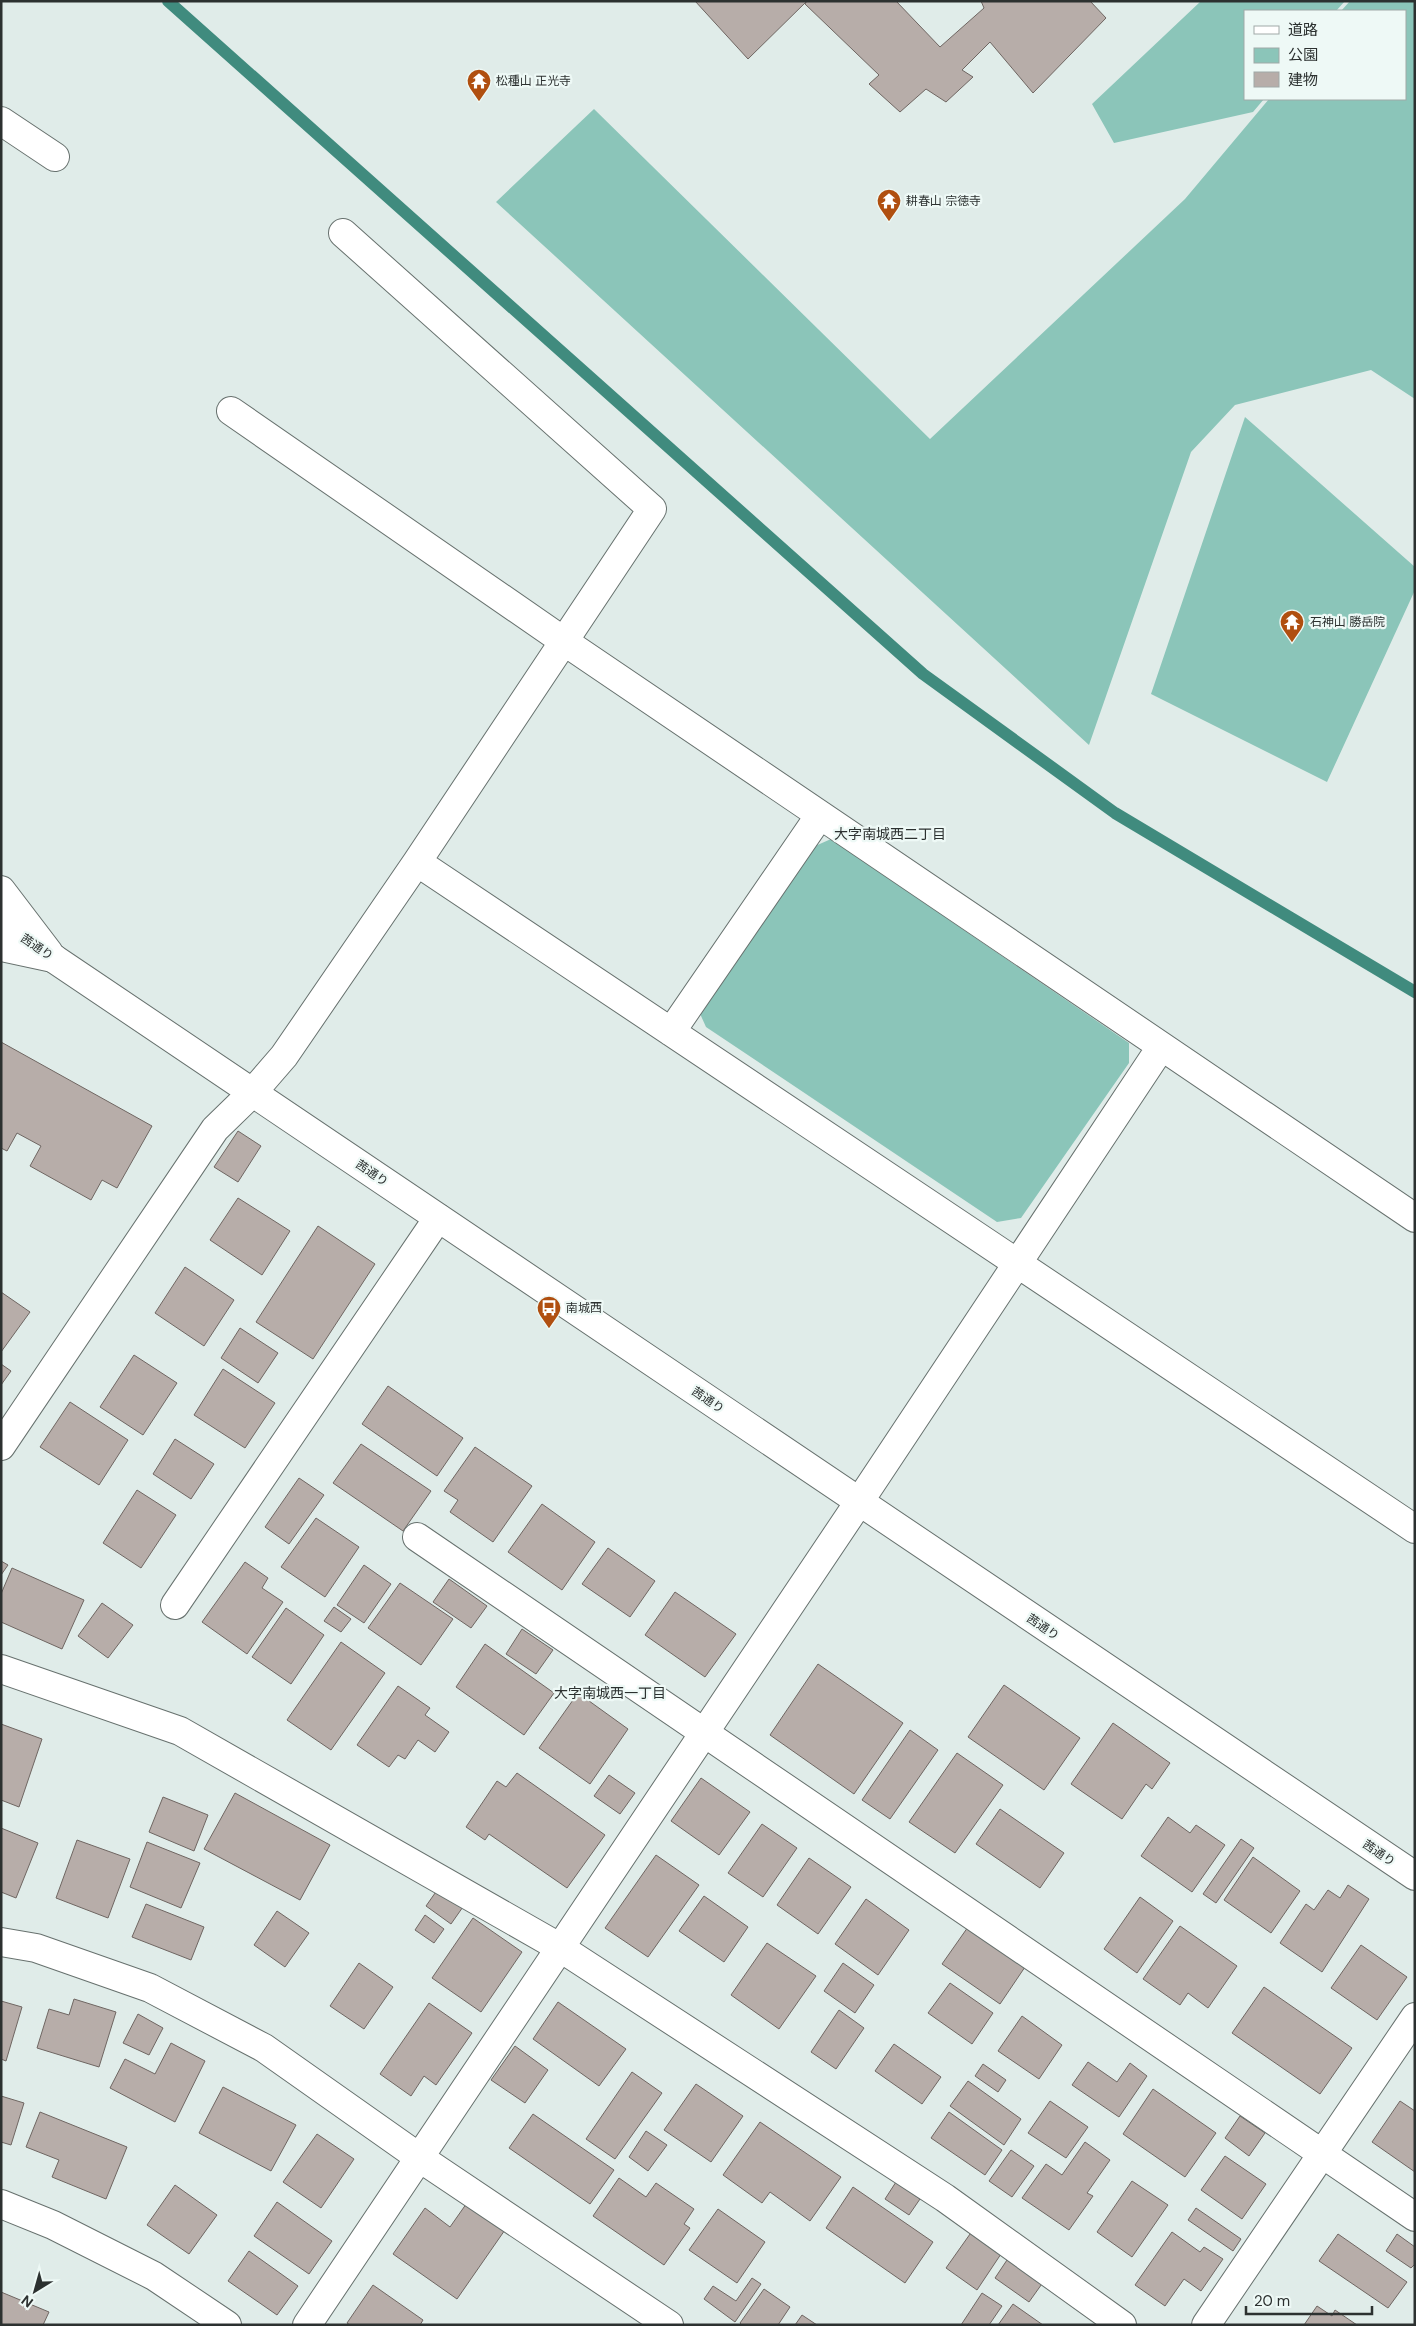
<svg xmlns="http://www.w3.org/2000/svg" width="1416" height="2326" font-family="'DM Sans','Noto Sans JP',sans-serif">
<rect width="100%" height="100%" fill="#e0ece9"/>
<path fill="#8bc5b9" d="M1201 1H1345L1336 11H1245V99H1264L1253 112 1114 143 1092 104Z
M1350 1H1415V399L1371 370 1235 405 1191 452 1089 745 496 202 594 109 930 439 1185 199 1269 99H1405V11H1341Z
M1245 417 1415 567V590L1327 782 1151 694Z
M831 839 1129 1043V1063L1021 1218 997 1222 706 1027 697 1007 813 847Z"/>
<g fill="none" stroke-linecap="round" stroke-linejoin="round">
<path stroke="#408b7e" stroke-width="12" d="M168 1 923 674 1115 813 1415 992"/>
</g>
<path fill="#b7ada9" stroke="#6f6662" d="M695 1H807L748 59Z
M807 1H896L940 47 984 8 981 1H1090L1106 18 1033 93 990 42 962 70 973 77 946 102 926 89 900 112 869 84 879 75 805 4Z
M1 1042 152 1126 117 1188 102 1180 91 1200 30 1166 41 1146 17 1133 7 1151 1 1148Z
M238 1131 261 1146 238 1182 214 1167Z
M238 1198 290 1231 262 1275 210 1240Z
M318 1226 375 1264 313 1359 256 1322Z
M185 1267 234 1300 204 1346 155 1313Z
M1 1292 30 1312 1 1352Z
M240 1328 278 1353 258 1383 221 1358Z
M134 1355 177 1383 143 1435 100 1407Z
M1 1364 11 1371 1 1385Z
M223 1369 275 1403 245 1448 194 1415Z
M388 1386 463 1438 437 1476 362 1424Z
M70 1402 128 1440 99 1485 40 1447Z
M175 1439 214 1464 191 1499 153 1474Z
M361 1444 431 1491 403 1531 333 1483Z
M475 1447 532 1486 493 1542 450 1512 458 1500 444 1491Z
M299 1478 324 1495 289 1544 265 1527Z
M137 1490 176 1515 141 1568 103 1543Z
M542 1504 595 1542 562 1590 508 1552Z
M316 1518 359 1547 325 1597 281 1567Z
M608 1548 655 1581 630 1617 582 1584Z
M1 1561 8 1565 1 1575Z
M245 1562 268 1578 262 1588 283 1602 247 1654 202 1622Z
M364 1565 391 1584 364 1623 337 1605Z
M12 1568 84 1600 62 1649 1 1622V1594Z
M449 1579 487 1606 471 1628 433 1602Z
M400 1583 453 1619 421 1665 368 1628Z
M675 1592 736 1634 705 1677 645 1635Z
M102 1603 133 1625 108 1658 78 1636Z
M334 1607 351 1619 341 1632 324 1621Z
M286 1608 324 1635 291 1684 252 1657Z
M522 1629 553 1650 536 1674 506 1654Z
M341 1642 385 1673 331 1750 287 1720Z
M485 1644 554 1693 524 1735 456 1687Z
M818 1664 903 1723 854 1794 770 1735Z
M1004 1685 1080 1738 1044 1790 968 1737Z
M398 1686 430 1708 425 1715 449 1732 435 1752 418 1740 405 1759 398 1755 389 1767 357 1745Z
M578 1693 628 1729 590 1784 539 1748Z
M1113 1723 1170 1763 1152 1789 1146 1784 1122 1819 1071 1784Z
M1 1724 42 1739 19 1807 1 1800Z
M910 1730 938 1750 890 1819 862 1800Z
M957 1753 1003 1785 955 1853 909 1822Z
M517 1773 605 1835 567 1888 489 1834 485 1840 466 1827 497 1781 506 1787Z
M609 1775 635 1793 620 1814 594 1796Z
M701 1778 750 1812 719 1855 671 1821Z
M235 1793 330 1845 300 1900 204 1849Z
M163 1797 208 1815 194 1851 149 1832Z
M1000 1809 1064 1853 1040 1888 976 1844Z
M1168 1817 1190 1833 1196 1825 1225 1845 1192 1892 1141 1856Z
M762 1824 797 1848 763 1897 728 1873Z
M1 1828 38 1843 16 1898 1 1892Z
M1241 1839 1254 1848 1216 1903 1203 1894Z
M77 1840 130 1859 108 1918 56 1898Z
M147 1842 200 1863 181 1908 130 1887Z
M656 1855 699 1885 648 1957 605 1928Z
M1253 1857 1300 1891 1271 1933 1224 1900Z
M809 1858 851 1887 818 1934 777 1905Z
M1348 1885 1369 1899 1322 1972 1280 1943 1306 1904 1314 1910 1328 1890 1340 1898Z
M440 1886 465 1904 451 1924 426 1906Z
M704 1896 748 1927 724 1962 679 1931Z
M1140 1897 1173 1921 1137 1973 1104 1949Z
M866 1899 909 1930 878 1975 835 1944Z
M146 1904 204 1927 191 1960 132 1937Z
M277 1911 309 1933 285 1967 254 1945Z
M425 1915 444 1929 434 1943 415 1930Z
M473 1918 522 1952 481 2012 432 1978Z
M1180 1926 1237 1966 1208 2008 1188 1993 1180 2005 1143 1979Z
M968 1927 1025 1967 1000 2004 942 1964Z
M767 1943 816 1976 779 2029 731 1995Z
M1361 1945 1407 1977 1377 2020 1331 1988Z
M359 1963 393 1987 364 2029 330 2006Z
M843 1963 874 1985 855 2013 824 1991Z
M950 1983 993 2013 972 2044 928 2013Z
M1264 1987 1352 2048 1320 2094 1232 2033Z
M74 1999 116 2012 99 2067 37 2048 49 2009 69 2015Z
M1 2001 22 2007 6 2061 1 2059Z
M558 2002 626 2049 599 2086 533 2039Z
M429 2003 472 2033 436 2085 424 2076 411 2096 380 2074Z
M839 2010 864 2028 836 2069 811 2052Z
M138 2014 163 2028 149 2055 123 2043Z
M1022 2016 1062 2045 1039 2079 998 2051Z
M171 2043 205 2061 175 2122 110 2088 125 2059 155 2074Z
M894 2044 941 2077 922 2104 875 2071Z
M515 2046 548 2070 525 2103 491 2080Z
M1088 2062 1117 2082 1130 2063 1147 2076 1119 2117 1072 2085Z
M983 2064 1006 2080 998 2092 975 2076Z
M632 2072 662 2093 615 2159 586 2139Z
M968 2081 1021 2119 1004 2145 950 2106Z
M696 2084 743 2116 711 2162 664 2130Z
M223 2087 296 2125 271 2171 199 2133Z
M1153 2089 1216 2133 1185 2177 1123 2134Z
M1 2096 24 2103 11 2145 1 2142Z
M1050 2101 1088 2127 1066 2158 1028 2133Z
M1400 2101 1415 2111V2172L1372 2142Z
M40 2112 127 2147 106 2199 52 2177 59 2160 26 2147Z
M949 2112 1002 2150 985 2175 931 2138Z
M533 2114 614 2170 590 2204 509 2148Z
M1240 2116 1265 2133 1249 2156 1225 2138Z
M760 2122 841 2177 810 2221 770 2192 762 2203 723 2175Z
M646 2131 667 2145 648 2171 629 2157Z
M317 2134 354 2159 321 2208 283 2182Z
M1085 2142 1110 2160 1087 2193 1093 2196 1069 2230 1022 2198 1046 2164 1062 2175Z
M1011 2150 1034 2166 1012 2197 989 2181Z
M1225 2156 1266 2184 1242 2219 1201 2190Z
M619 2178 646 2197 656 2183 694 2209 684 2224 690 2228 664 2265 593 2216Z
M1132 2181 1168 2205 1132 2257 1097 2232Z
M896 2182 920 2199 909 2215 885 2199Z
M175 2185 217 2215 189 2254 147 2225Z
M853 2187 933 2242 905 2283 826 2228Z
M469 2200 507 2227 457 2299 393 2254 425 2208 450 2227Z
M277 2202 332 2241 309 2274 254 2236Z
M1196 2208 1241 2239 1233 2251 1188 2220Z
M718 2209 765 2242 737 2283 689 2250Z
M975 2227 1005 2248 977 2290 946 2268Z
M1172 2232 1200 2252 1204 2247 1223 2259 1201 2291 1184 2279 1165 2306 1135 2285Z
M1338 2234 1407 2282 1388 2308 1319 2261Z
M1397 2234 1415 2247V2264L1411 2268 1386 2251Z
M249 2251 298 2286 277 2315 228 2281Z
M1009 2257 1044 2281 1029 2302 995 2278Z
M752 2278 761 2284 735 2322 704 2299 713 2286 736 2301Z
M373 2285 423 2320 420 2325H350L347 2323Z
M764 2289 790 2307 778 2325H742L740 2323Z
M1 2292 49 2312 43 2325H1Z
M982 2293 1002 2306 989 2325H961Z
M1013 2304 1043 2325H998Z
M1317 2306 1332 2316 1335 2310 1357 2325H1304Z
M802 2315 817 2325H795Z"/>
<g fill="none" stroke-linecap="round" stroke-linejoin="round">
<defs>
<path id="minor" d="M1 121 55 157
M231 411 565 642 1415 1218
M417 862 1415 1529
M1 890 49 953
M1 947 53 958
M671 1032 820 815
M1 1446 215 1129 252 1093 284 1056 417 862 652 509 343 233
M417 1537 1415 2217
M175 1605 438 1218
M1 1669 180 1731 559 1947 945 2198 1122 2325
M1 1942 36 1948 150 1988 264 2048 420 2158 669 2325
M1 2204 53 2225 154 2276 227 2325
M307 2325 859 1502 1161 1047
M1206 2325 1415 2017"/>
<path id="tertiary" d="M1 923 1415 1876"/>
</defs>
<use href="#minor" stroke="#67716e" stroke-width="30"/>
<use href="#tertiary" stroke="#67716e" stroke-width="30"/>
<use href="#minor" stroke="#fff" stroke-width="28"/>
<use href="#tertiary" stroke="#fff" stroke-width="28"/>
</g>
<defs>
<symbol id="temple-pin" viewBox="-11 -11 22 30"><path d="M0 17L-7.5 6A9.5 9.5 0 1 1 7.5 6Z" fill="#b04f10" stroke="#eef9f6"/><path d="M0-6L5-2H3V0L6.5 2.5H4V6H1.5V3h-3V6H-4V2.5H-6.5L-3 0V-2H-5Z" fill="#fff"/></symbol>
<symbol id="bus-pin" viewBox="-11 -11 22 30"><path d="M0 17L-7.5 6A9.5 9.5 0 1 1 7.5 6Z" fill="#b04f10" stroke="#eef9f6"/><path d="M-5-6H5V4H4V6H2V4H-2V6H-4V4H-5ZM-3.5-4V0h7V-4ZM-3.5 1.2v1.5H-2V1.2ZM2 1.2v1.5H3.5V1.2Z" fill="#fff"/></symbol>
</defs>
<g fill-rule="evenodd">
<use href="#temple-pin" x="465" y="67" width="28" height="38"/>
<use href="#temple-pin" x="875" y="187" width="28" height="38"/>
<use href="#temple-pin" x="1278" y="608" width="28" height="38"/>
<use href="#bus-pin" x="535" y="1294" width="28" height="38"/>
</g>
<g text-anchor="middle" stroke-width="4.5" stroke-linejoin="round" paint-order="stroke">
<g font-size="12" fill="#2c3130" stroke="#eef9f6" text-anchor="start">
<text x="496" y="85">松種山 正光寺</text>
<text x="906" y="205">耕春山 宗徳寺</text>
<text x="1310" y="626">石神山 勝岳院</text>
<text x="566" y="1312">南城西</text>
</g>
<g font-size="12" fill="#2c3130" stroke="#eef9f6">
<text transform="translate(37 947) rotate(34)" y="4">茜通り</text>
<text transform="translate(372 1173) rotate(34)" y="4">茜通り</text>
<text transform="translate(708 1400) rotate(34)" y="4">茜通り</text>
<text transform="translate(1043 1627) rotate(34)" y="4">茜通り</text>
<text transform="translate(1379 1853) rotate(34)" y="4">茜通り</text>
</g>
<g font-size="14" fill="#2c3130" stroke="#eef9f6">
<text x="890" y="839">大字南城西二丁目</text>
<text x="610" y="1698">大字南城西一丁目</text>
</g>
</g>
<rect width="1416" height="2326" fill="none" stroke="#2c3130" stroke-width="5"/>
<rect x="1244" y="10" width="162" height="90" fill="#eef9f6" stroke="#a0a9a7"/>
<rect x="1254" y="26" width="25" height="8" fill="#ffffff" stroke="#a0a9a7"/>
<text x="1288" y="35" font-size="15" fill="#2c3130">道路</text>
<rect x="1254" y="48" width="25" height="15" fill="#8bc5b9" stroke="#a0a9a7"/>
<text x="1288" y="60" font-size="15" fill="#2c3130">公園</text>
<rect x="1254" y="72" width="25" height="15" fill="#b7ada9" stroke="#a0a9a7"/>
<text x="1288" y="85" font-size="15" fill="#2c3130">建物</text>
<g transform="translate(35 2291) rotate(217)" stroke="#eef9f6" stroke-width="4" paint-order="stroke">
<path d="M0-4L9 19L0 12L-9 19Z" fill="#2c3130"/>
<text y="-8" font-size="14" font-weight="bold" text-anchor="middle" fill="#2c3130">N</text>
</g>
<path d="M1246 2306v8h126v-8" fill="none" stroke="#2c3130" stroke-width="2.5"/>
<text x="1254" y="2306" font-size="15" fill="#2c3130" stroke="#eef9f6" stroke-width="4" paint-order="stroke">20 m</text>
</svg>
